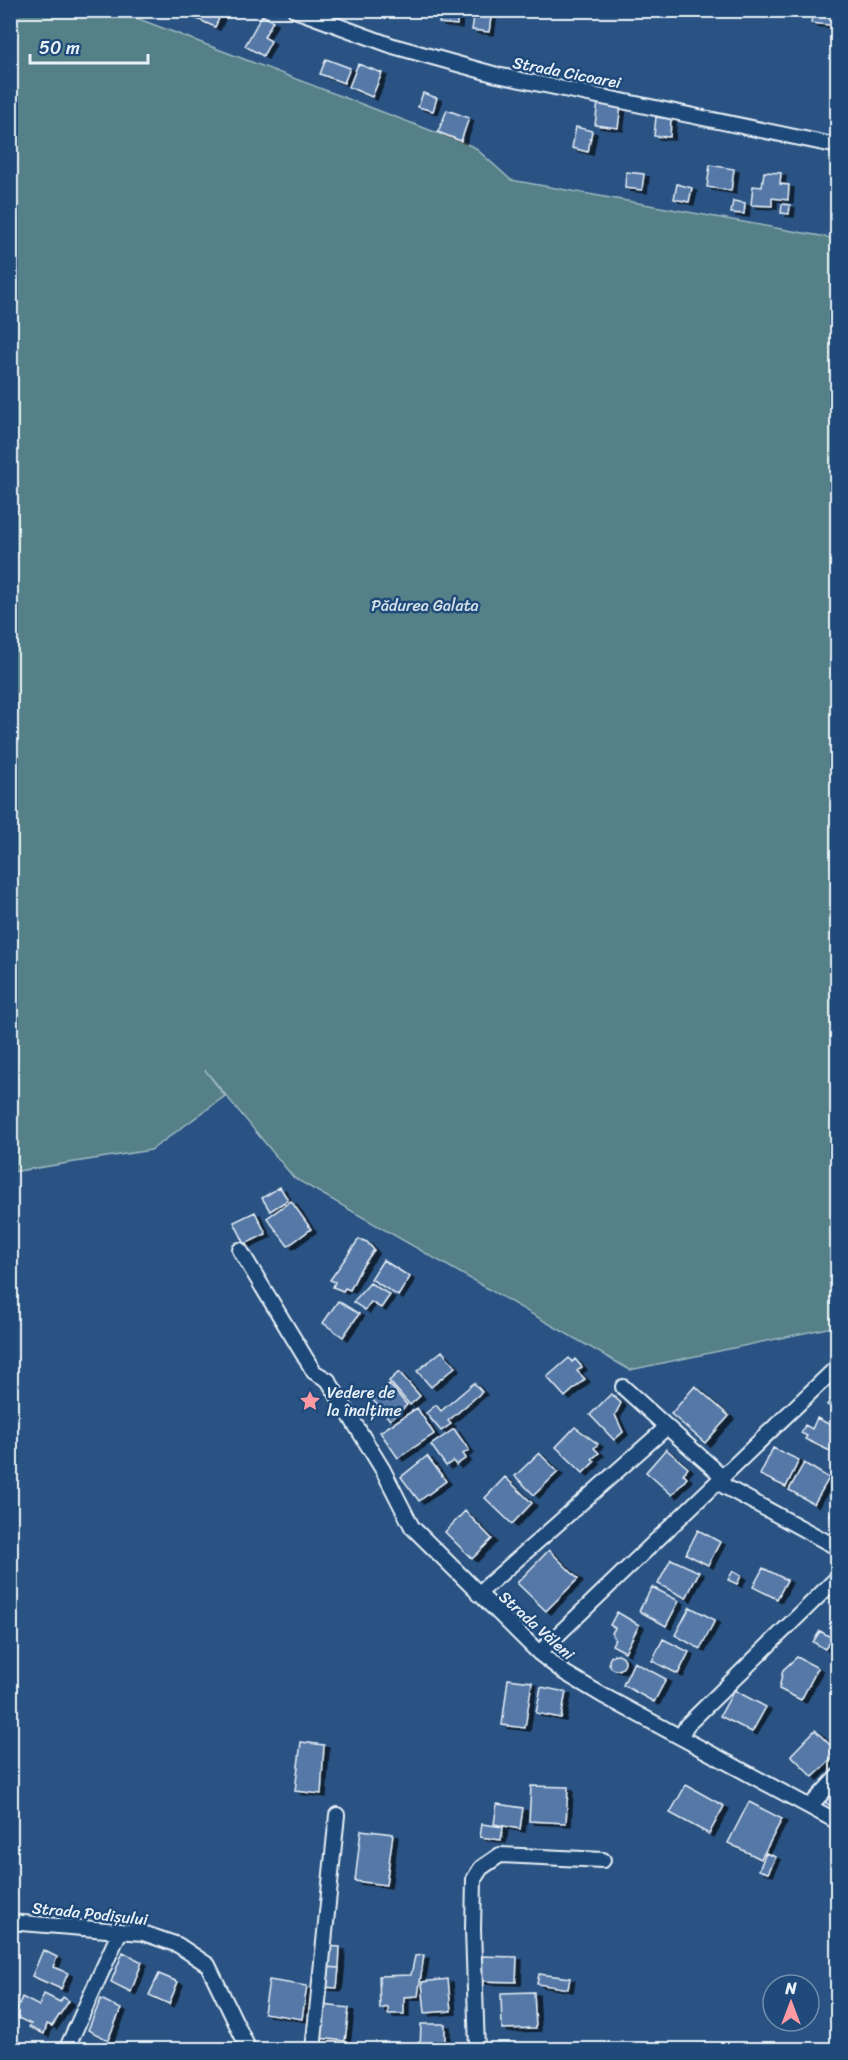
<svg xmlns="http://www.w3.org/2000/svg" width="848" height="2060" font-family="Sriracha,sans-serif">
<defs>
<filter id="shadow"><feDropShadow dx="5" dy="3" stdDeviation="0" flood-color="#0009"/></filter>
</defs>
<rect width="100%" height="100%" fill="#2a5383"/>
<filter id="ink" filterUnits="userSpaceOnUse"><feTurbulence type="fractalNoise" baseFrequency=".0167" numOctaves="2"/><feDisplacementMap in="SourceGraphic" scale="12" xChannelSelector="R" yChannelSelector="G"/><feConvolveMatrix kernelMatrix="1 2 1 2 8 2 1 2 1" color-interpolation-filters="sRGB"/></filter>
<g filter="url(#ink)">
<path fill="#558087" stroke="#9eb8c0" stroke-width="1.5" d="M11 10 118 11 474 147 511 180 837 239V1326L630 1370 294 1178 205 1070 225 1096 151 1150 11 1172Z"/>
<path fill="#5478a7" stroke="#e8f1f8" stroke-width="1.5" filter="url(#shadow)" d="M198 10H223L215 27 195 18Z
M440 10H458L457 25 439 23Z
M475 10H492L489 32 472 30Z
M813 10H838V26L811 23Z
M262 15 273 21 264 37 271 41 263 56 245 46Z
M326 59 350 68 344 83 320 74Z
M358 64 382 73 372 97 349 87Z
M423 93 437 98 433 111 418 107Z
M598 102 621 105 618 128 595 125Z
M447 110 469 118 461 141 438 132Z
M656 117 671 119 670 137 654 136Z
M576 127 592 131 588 152 572 148Z
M710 165 734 169 731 191 707 187Z
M626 172 644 174 642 190 625 188Z
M764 172 781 173 780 184 789 185 788 200 772 198V206L751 205 753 186 762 187Z
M677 184 692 188 689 202 674 199Z
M733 201 745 203 744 214 731 213Z
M782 204 790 205 789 214 781 213Z
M280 1187 288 1200 270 1211 262 1198Z
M291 1201 311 1229 288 1246 267 1218Z
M255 1212 266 1234 245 1244 234 1222Z
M359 1239 367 1242 374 1250 361 1268 350 1290 345 1288 343 1291 333 1287 335 1282 330 1280Z
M383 1260 410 1277 398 1296 371 1279Z
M370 1283 390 1295 381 1308 371 1302 365 1310 353 1302Z
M338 1301 359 1314 343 1337 323 1323Z
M442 1351 455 1367 431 1387 417 1371Z
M569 1358 572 1362 575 1359 582 1367 577 1371 585 1379 565 1397 547 1377Z
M399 1372 420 1396 410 1405 389 1381Z
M474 1383 482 1392 448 1421 451 1424 441 1431 426 1413 436 1405 441 1411Z
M389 1384 407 1405 390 1420 372 1399Z
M695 1386 729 1416 705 1443 671 1414Z
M838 1387V1410L827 1405Z
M611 1394 621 1403 615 1415 623 1432 614 1440 590 1415Z
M417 1408 434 1434 398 1458 380 1432Z
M817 1418 838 1429V1447L834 1453 805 1439 807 1436 801 1433 805 1425 812 1429Z
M575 1427 598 1444 594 1448 599 1453 592 1459 595 1461 583 1473 556 1447Z
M454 1429 469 1450 463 1454 466 1458 456 1465 453 1461 446 1466 431 1445Z
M773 1448 799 1460 786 1487 760 1475Z
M666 1449 688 1468 683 1474 687 1478 672 1495 646 1472Z
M539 1453 558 1472 534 1495 515 1476Z
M427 1456 446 1481 419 1501 401 1477Z
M804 1463 829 1478 814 1504 789 1490Z
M505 1477 532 1503 512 1524 485 1498Z
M838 1502V1520L830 1515Z
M465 1511 492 1539 472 1559 445 1532Z
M698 1530 720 1542 708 1565 686 1554Z
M549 1550 578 1579 546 1611 517 1583Z
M671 1559 699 1572 686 1598 658 1584Z
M763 1568 787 1580 777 1599 753 1587Z
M733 1571 741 1576 737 1584 728 1580Z
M652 1587 679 1601 666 1626 639 1611Z
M690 1607 715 1620 700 1649 675 1635Z
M617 1612 639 1625 625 1652 612 1645 615 1639 612 1633 615 1628 610 1625Z
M820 1631 832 1638 825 1649 813 1642Z
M663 1639 689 1652 678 1674 652 1661Z
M609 1662a8 8 0 1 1 16 0a8 8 0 1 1-16 0Z
M797 1657 818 1668 801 1700 779 1689 783 1670Z
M634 1662 666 1679 654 1702 623 1685Z
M508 1679 532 1682 525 1728 502 1725Z
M541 1687 566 1692 561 1718 536 1713Z
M734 1690 766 1707 752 1732 720 1716Z
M815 1730 838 1753 813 1777 791 1755Z
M301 1742 324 1745 321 1794 295 1791Z
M686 1785 724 1806 709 1834 670 1813Z
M531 1786 568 1787 566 1823 529 1821Z
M834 1789 838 1791V1811L825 1802Z
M749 1802 782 1819 761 1859 728 1843Z
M497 1804 523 1808 520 1829 494 1824Z
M482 1824 503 1827 501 1840 480 1837Z
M361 1830 393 1834 386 1885 355 1881Z
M766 1853 776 1857 768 1873 759 1870Z
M326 1946 340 1947 339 1968 325 1967Z
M43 1950 57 1957 53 1967 68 1973 61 1989 32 1976Z
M123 1952 142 1962 131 1992 111 1982Z
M424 1955 418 1996 404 1997V2014H388V2007L380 2009 379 1976 411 1975 415 1956Z
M479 1956 517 1957 516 1982 478 1981Z
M325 1967 339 1968 337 1988 323 1987Z
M159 1974 178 1982 169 2004 149 1995Z
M539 1974 570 1978 568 1989 537 1984Z
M448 1979 451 2011 425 2013 422 1982Z
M269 1980 307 1986 302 2019 264 2013Z
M534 1992 536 2028 502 2029 501 1993Z
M44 1994 60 2002 63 1997 69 2001 52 2026 47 2024 44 2034 29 2027 31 2024 10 2014 11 2007 17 2010 22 1997 39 2006Z
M101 1999 121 2009 108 2040 88 2030Z
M322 2005 349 2008 345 2041 319 2038Z
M421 2024H445V2049H420Z"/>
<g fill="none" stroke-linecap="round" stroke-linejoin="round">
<defs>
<path id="minor" d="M295 10 393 46 497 75 838 146
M240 1250 314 1372 328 1380 383 1470 412 1527 539 1653 565 1673 602 1695 838 1822
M623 1387 667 1427
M478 1594 667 1427 721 1475 724 1486 838 1548
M539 1653 838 1366
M681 1736 687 1725 838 1577
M810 1806 838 1776
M10 1922 143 1933 178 1945 208 1965 249 2050
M66 2050 120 1931
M313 2050 337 1815
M477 2050 473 1929 474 1879 481 1868 500 1855 603 1860"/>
</defs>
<use href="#minor" stroke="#e8f1f8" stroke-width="18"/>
<use href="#minor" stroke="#1f4a7a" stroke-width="14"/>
</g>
</g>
<defs>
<symbol id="sight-bare" viewBox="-9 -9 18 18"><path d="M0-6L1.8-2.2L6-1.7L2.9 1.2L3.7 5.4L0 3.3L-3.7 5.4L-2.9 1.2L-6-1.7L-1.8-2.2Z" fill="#ff9aa2" stroke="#1f4a7a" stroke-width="2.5" paint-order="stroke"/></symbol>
</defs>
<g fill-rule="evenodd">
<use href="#sight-bare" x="295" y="1386" width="30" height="30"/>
</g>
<g text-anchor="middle" stroke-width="5" stroke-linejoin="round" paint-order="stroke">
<g font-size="16" fill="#e8f1f8" stroke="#1f4a7a">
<text transform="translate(567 72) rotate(11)" y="6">Strada Cicoarei</text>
<text transform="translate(537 1625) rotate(42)" y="6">Strada Văleni</text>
<text transform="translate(90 1913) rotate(6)" y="6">Strada Podișului</text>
</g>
<g font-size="16" fill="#d2e0e7" stroke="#1f4a7a">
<text x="425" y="611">Pădurea Galata</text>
</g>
<g font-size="16" fill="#e8f1f8" stroke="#1f4a7a" text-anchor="start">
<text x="327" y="1398">Vedere de<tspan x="327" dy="18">la înalțime</tspan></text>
</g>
</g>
<rect width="848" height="2060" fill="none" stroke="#1f4a7a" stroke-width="36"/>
<rect x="18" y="18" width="812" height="2024" fill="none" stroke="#e8f1f8" stroke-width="2" filter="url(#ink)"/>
<g transform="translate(791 2003)"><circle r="28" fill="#1f4a7a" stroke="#6f8dac" stroke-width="1.5"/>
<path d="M0-4.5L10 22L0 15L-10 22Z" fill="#ff9aa2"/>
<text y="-9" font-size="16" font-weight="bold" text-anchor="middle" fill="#e8f1f8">N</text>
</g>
<path d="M30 54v9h118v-9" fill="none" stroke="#e8f1f8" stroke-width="3"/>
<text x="39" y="54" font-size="18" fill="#e8f1f8" stroke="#1f4a7a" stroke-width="4.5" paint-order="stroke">50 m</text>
</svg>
